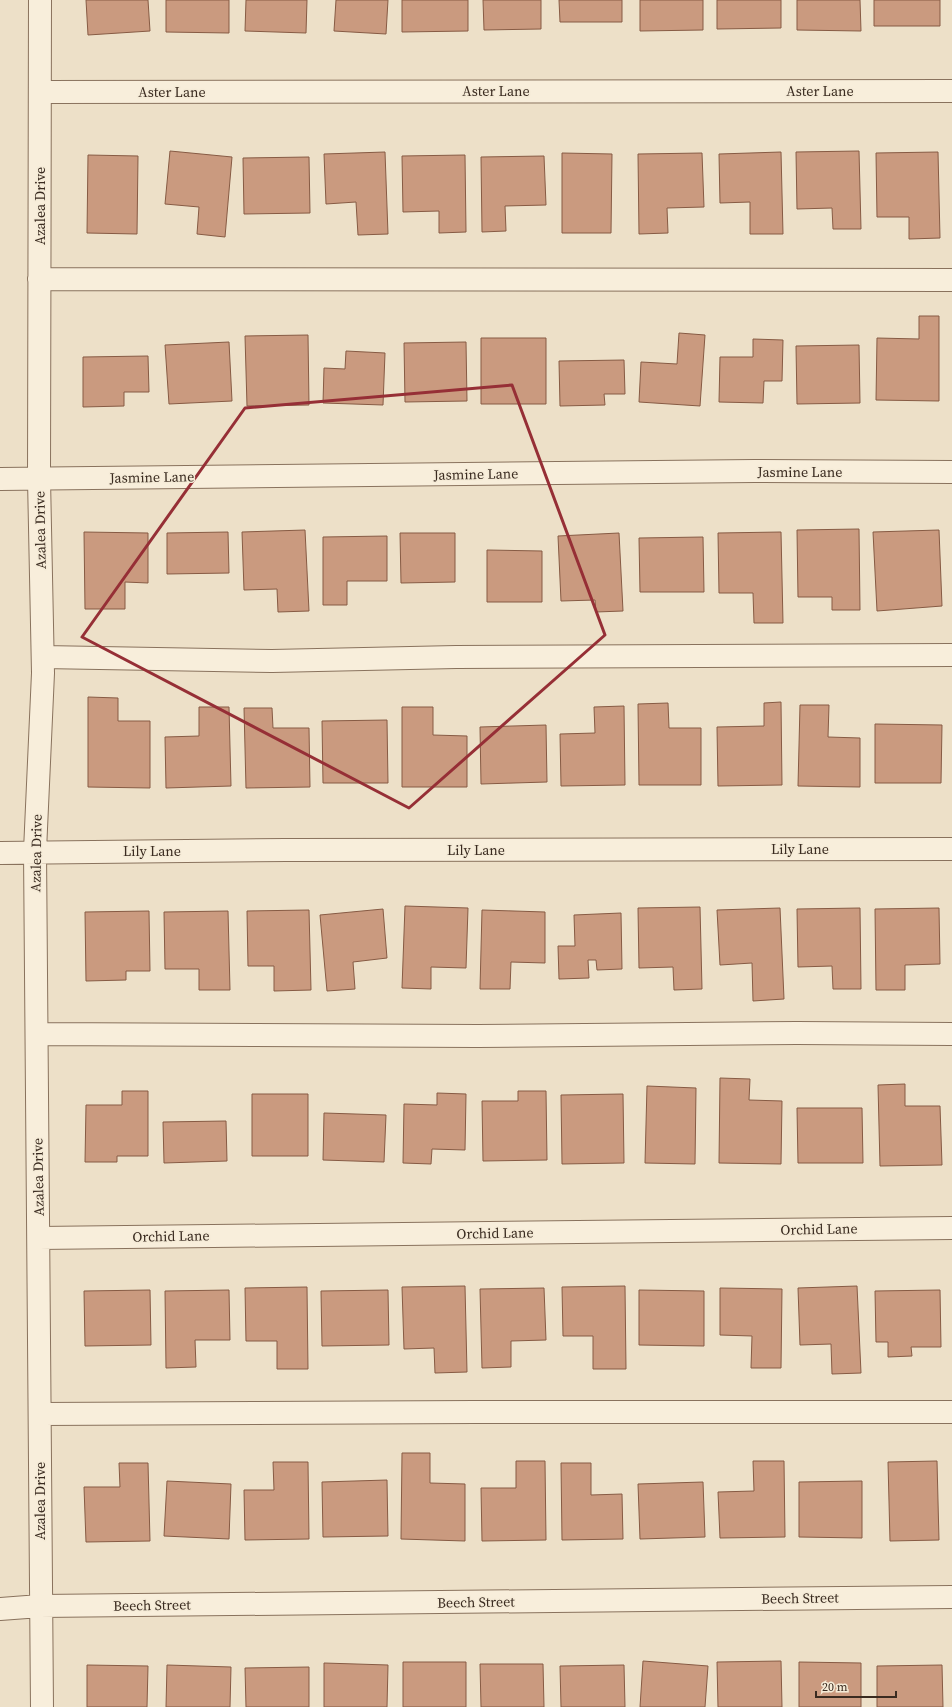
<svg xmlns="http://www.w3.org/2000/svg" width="952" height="1707" font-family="'Source Serif 4',serif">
<rect width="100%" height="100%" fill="#ede0c8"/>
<path fill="#ca9a7f" stroke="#875b44" d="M86 0H148L150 31 88 35Z
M166 0H229V33L166 32Z
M246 0H307L306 33 245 31Z
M336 0H388L386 34 334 31Z
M402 0H468V31L402 32Z
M483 0H541V29L484 30Z
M559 0H622V22H560Z
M640 0H703V30L640 31Z
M717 0H781V28L717 29Z
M797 0H860L861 31 797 30Z
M874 0H940V26H874Z
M170 151 232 157 225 237 197 234 199 207 165 204Z
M859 151 861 229H833L832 208 797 209 796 152Z
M385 152 388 234 358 235 356 202 326 204 324 154Z
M781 152 783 234H750V202L720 203 719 154Z
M938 152 940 238 909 239V217H877L876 153Z
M562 153 612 154 611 233H562Z
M702 153 704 207 667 208 668 233 639 234 638 154Z
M88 155 138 156 137 234 87 233Z
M465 155 466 232 439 233V211L403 212 402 156Z
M544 156 546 205 505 206 506 231 482 232 481 157Z
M309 157 310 213 244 214 243 158Z
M919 316H939V401L876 400 877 338 919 339Z
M679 333 705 335 700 406 639 402 641 362 677 364Z
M308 335 309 405 247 406 245 336Z
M481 338H546V404H481Z
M753 339 783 340 782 381H764L763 403 719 402 720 357H753Z
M229 342 232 401 169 404 165 345Z
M466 342 467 401 405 402 404 343Z
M859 345 860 403 797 404 796 346Z
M346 351 385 353 383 405 323 403 324 368 345 369Z
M148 356 149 392H124V406L83 407V357Z
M624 360 625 394H604L605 405 560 406 559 361Z
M859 529 860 610H832V597H798L797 530Z
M305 530 309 611 278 612 277 589 244 590 242 532Z
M939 530 942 606 877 611 873 532Z
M84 532 148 533V583L125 582V609H85Z
M228 532 229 573 167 574V533Z
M781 532 783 623H754L753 593H719L718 533Z
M400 533H455V582L401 583Z
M619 533 623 611 596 612 595 600 561 601 558 536Z
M387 536V581H347V605H323V537Z
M703 537 704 592H640L639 538Z
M487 550 542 551V602H487Z
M88 697 118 698V721H150V788L88 787Z
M781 702 782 785 718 786 717 727 764 726V703Z
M668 703 669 728H701V785H639L638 704Z
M800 705H829L828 737 860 738V787L798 786Z
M624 706 625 785 561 786 560 734 595 733 594 707Z
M199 707H229L231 786 166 788 165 737 199 736Z
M402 707H433V735L467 736V787H402Z
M244 708H272L273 728H309L310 787 246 788Z
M387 720 388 783H323L322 721Z
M875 724 942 725 941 783H875Z
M546 725 547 782 481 784 480 727Z
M405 906 468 908 466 968 431 967V989L402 988Z
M700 907 702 989 674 990 673 967 639 968 638 908Z
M780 908 784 999 753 1001 752 963 720 965 717 910Z
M860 908 861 989H833L832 966 798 967 797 909Z
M939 908 940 964 905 965V990H876L875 909Z
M383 909 387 958 353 962 355 989 327 991 320 915Z
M309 910 311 990 274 991V966H248L247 911Z
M482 910 545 912V963L511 962 510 989H480Z
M149 911 150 971H126V980L86 981 85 912Z
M228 911 230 990H199V969H165L164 912Z
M621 913 622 969 597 970 596 960H588L589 978 559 979 558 946H575L574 915Z
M720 1078 750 1079 749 1100 782 1101 781 1164 719 1163Z
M905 1084V1106H940L942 1165 880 1166 878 1085Z
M647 1086 696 1088 695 1164 645 1163Z
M122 1091H148V1156H117V1162H85L86 1105H122Z
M518 1091H546L547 1160 483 1161 482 1101H518Z
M437 1093 466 1094 465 1150 432 1149 431 1164 403 1163 404 1104 437 1105Z
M252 1094H308V1156H252Z
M623 1094 624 1163 562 1164 561 1095Z
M797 1108H862L863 1163H798Z
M324 1113 386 1115 384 1162 323 1160Z
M226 1121 227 1161 164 1163 163 1122Z
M465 1286 467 1372 435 1373 434 1348 404 1349 402 1287Z
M625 1286 626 1369H593V1336H563L562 1287Z
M857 1286 861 1373 832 1374 831 1344 800 1345 798 1288Z
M307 1287 308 1369H277V1341H246L245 1288Z
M544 1288 546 1340 511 1341V1367L482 1368 480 1289Z
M720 1288 782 1289 781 1368H751L752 1336 720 1335Z
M150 1290 151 1345 85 1346 84 1291Z
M229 1290 230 1340H195L196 1367 166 1368 165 1291Z
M388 1290 389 1345 322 1346 321 1291Z
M639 1290 704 1291V1346L639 1345Z
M940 1290 941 1347H911L912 1356 888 1357V1342H876L875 1291Z
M402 1453H430V1483L465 1484V1541L401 1539Z
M516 1461H545L546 1540 482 1541 481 1488H516Z
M753 1461H784L785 1537 720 1538 718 1492 754 1491Z
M937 1461 939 1540 890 1541 888 1462Z
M273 1462H308L309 1539 245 1540 244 1490H274Z
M119 1463H148L150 1541 86 1542 84 1487H120Z
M561 1463H591V1495L622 1494 623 1539 562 1540Z
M387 1480 388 1536 323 1537 322 1482Z
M167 1481 231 1484 229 1539 164 1536Z
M862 1481V1538L799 1537V1482Z
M703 1482 705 1537 640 1539 638 1484Z
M643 1661 708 1666 705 1707H640Z
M781 1661 782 1707H718L717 1662Z
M403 1662H466V1707H403Z
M799 1662 861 1663V1707H799Z
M324 1663 388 1665 387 1707H324Z
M480 1664H543L544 1707H481Z
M87 1665 148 1666 147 1707H87Z
M167 1665 231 1667 230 1707H166Z
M624 1665 625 1707H561L560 1666Z
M942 1665 943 1707H877V1666Z
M309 1667V1707H246L245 1668Z"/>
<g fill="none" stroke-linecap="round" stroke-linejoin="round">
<defs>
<path id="minor" d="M40 0 39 479 43 673 35 851 42 1707
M40 92 952 91
M39 279 952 280
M0 479 754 471 952 472
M43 657 272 661 456 657 952 655
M0 853 286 850 952 849
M37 1034 478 1036 797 1033 952 1034
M39 1238 952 1228
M40 1414 475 1412H952
M0 1609 40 1606 952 1597"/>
</defs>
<use href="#minor" stroke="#89725d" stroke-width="24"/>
<use href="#minor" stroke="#f8eedb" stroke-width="22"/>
</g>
<path fill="none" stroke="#962f36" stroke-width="3" stroke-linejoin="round" d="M512 385 605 635 409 808 82 637 245 408Z"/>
<g text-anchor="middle" stroke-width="3" stroke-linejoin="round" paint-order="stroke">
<g font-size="14" fill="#3a2b20" stroke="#f5ebd7">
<text x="496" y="96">Aster Lane</text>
<text x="820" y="96">Aster Lane</text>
<text x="172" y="97">Aster Lane</text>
<text transform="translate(40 206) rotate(-90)" y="5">Azalea Drive</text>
<text x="800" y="477">Jasmine Lane</text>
<text transform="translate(476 474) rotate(-1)" y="5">Jasmine Lane</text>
<text transform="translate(152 477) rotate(-1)" y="5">Jasmine Lane</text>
<text transform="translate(40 530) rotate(-91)" y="5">Azalea Drive</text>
<text x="800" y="854">Lily Lane</text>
<text x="476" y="855">Lily Lane</text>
<text x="152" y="856">Lily Lane</text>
<text transform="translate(36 853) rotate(-89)" y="5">Azalea Drive</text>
<text transform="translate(38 1177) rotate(-91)" y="5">Azalea Drive</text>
<text transform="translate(819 1229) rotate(-1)" y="5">Orchid Lane</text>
<text transform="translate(495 1233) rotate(-1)" y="5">Orchid Lane</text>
<text transform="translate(171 1236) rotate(-1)" y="5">Orchid Lane</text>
<text transform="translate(40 1501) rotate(-90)" y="5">Azalea Drive</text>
<text transform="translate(800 1598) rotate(-1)" y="5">Beech Street</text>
<text transform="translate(476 1602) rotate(-1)" y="5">Beech Street</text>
<text transform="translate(152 1605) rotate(-1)" y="5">Beech Street</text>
</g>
</g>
<path d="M816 1691v6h80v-6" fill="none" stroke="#3a2b20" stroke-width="2"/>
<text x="822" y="1691" font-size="12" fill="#3a2b20" stroke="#f5ebd7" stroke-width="3" paint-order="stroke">20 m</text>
</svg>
